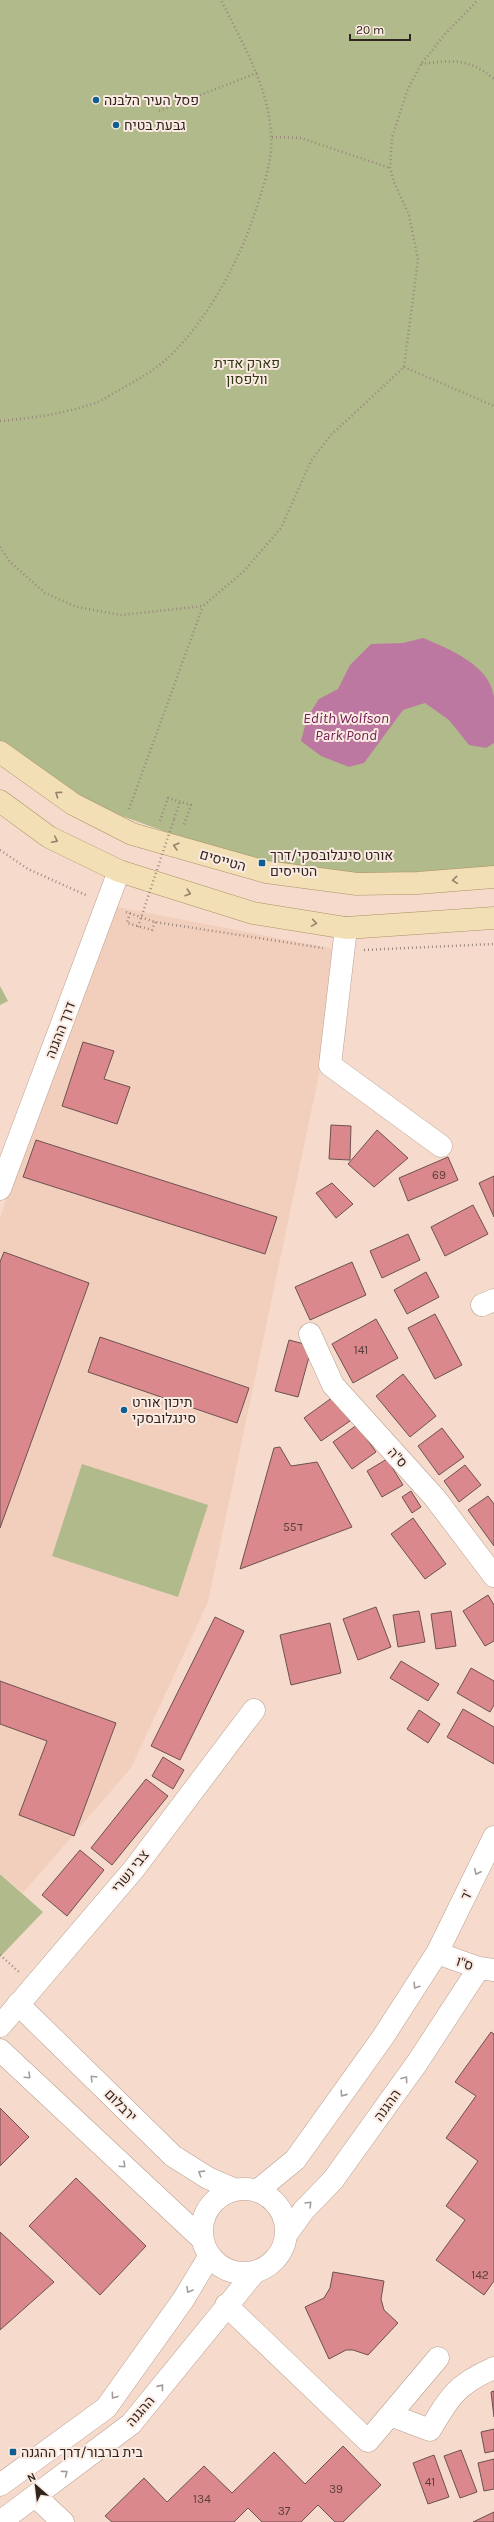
<svg xmlns="http://www.w3.org/2000/svg" width="494" height="2522" font-family="Karla,Heebo,sans-serif">
<rect width="100%" height="100%" fill="#f6dbcc"/>
<path fill="#f2cfbc" d="M107 905 345 951 208 1602 131 1768 23 1893 0 1873V1218Z"/>
<path fill="#b0ba8b" d="M0 0H494V869L353 878 236 857 80 801 0 742Z
M0 986 8 1001 0 1005Z
M82 1464 208 1505 178 1597 52 1556Z
M0 1874 43 1912 0 1957Z"/>
<path fill="#bd78a1" d="M423 638C449 649 490 665 494 697 494 711 494 728 494 743L486 748 469 745 449 720 425 703 403 710 364 763 349 767 321 756 301 741 307 718 319 699 338 689 350 665 371 644 403 643Z"/>
<path fill="#da888b" stroke="#6d5152" d="M83 1042 114 1051 104 1079 130 1087 117 1124 62 1106Z
M331 1125 351 1126 350 1160 329 1159Z
M377 1130 408 1158 374 1187 348 1164Z
M36 1140 277 1217 265 1254 23 1177Z
M448 1157 458 1180 408 1201 399 1178Z
M494 1176V1217L479 1183Z
M332 1183 353 1204 336 1218 316 1193Z
M473 1205 488 1234 445 1256 431 1227Z
M408 1234 420 1260 382 1278 370 1251Z
M4 1252 89 1283 0 1528V1262Z
M352 1262 366 1295 310 1320 295 1287Z
M426 1272 439 1297 407 1314 394 1290Z
M435 1314 462 1365 435 1379 408 1328Z
M376 1319 398 1358 353 1383 332 1344Z
M100 1337 249 1388 237 1423 88 1372Z
M289 1340 312 1346 298 1397 275 1391Z
M403 1374 436 1416 410 1437 376 1396Z
M333 1397 350 1421 321 1441 304 1418Z
M357 1425 376 1452 352 1469 333 1442Z
M442 1428 464 1457 439 1475 418 1446Z
M280 1447 291 1466 317 1462 352 1527 240 1569 274 1448Z
M387 1459 403 1485 382 1497 367 1471Z
M465 1465 481 1485 459 1502 444 1481Z
M411 1491 421 1507 412 1513 402 1497Z
M488 1496 494 1504V1546L468 1510Z
M413 1518 446 1564 425 1579 391 1534Z
M488 1595 494 1605V1641L485 1646 463 1611Z
M376 1607 391 1647 358 1660 343 1619Z
M419 1611 425 1642 398 1647 393 1615Z
M451 1611 456 1646 436 1649 431 1614Z
M215 1617 244 1631 180 1760 151 1746Z
M330 1623 341 1673 291 1685 280 1635Z
M401 1661 439 1684 428 1701 390 1678Z
M471 1668 494 1681V1705L490 1712 457 1693Z
M0 1681 116 1723 74 1836 19 1815 47 1741 0 1724Z
M463 1709 494 1727V1764L447 1737Z
M419 1710 440 1724 428 1743 407 1729Z
M163 1757 184 1770 173 1789 152 1776Z
M146 1779 168 1796 112 1865 91 1848Z
M80 1850 104 1870 67 1916 42 1895Z
M491 2032 494 2034V2281L484 2295 436 2260 465 2220 446 2206 478 2161 446 2138 476 2096 455 2082Z
M0 2108 29 2137 0 2166Z
M76 2178 146 2246 100 2295 29 2226Z
M0 2232 54 2282 0 2330Z
M333 2272 384 2281 381 2299 384 2310 398 2323 368 2355 353 2350H346L329 2359 305 2307 324 2298 330 2288Z
M494 2391V2417L491 2392Z
M494 2429V2451L485 2453 481 2432Z
M343 2446 381 2485 343 2522H335L318 2505 301 2522H262L248 2508 234 2522H112L105 2516 144 2478 167 2502 204 2466 232 2493 274 2452 305 2484Z
M461 2450 477 2492 460 2498 444 2456Z
M434 2455 449 2497 428 2504 413 2463Z
M494 2459V2489L484 2491 478 2463Z
M494 2512V2522H473Z"/>
<g fill="none" stroke-linecap="round" stroke-linejoin="round">
<defs>
<path id="minor" d="M346 928 330 1065 441 1146
M0 1189 119 871
M482 1305 494 1300
M310 1334 333 1385 435 1498 494 1576
M437 1953 479 1968 494 1970
M18 2004 173 2156 208 2178 236 2190
M0 2026 134 1869 254 1710
M0 2050 201 2238
M202 2231a42 42 0 1 1 84 0a42 42 0 1 1-84 0Z
M257 2191 295 2160 383 2037 437 1953 494 1837
M286 2235 304 2210 333 2180 417 2063 479 1968
M226 2305 368 2441 438 2358
M390 2415 430 2430C450 2396 457 2384 494 2368
M0 2485 106 2408 183 2300 209 2257
M35 2496 63 2522
M0 2522 131 2424 254 2273"/>
<path id="major" d="M0 752 73 804 132 834 266 872 357 884 418 883 494 877
M0 801 49 837 119 871 253 913 346 928 494 918"/>
</defs>
<use href="#minor" stroke="#b99f91" stroke-width="23"/>
<use href="#major" stroke="#aa9062" stroke-width="23"/>
<path stroke="#9a877c" stroke-width="2.5" stroke-dasharray="1 3" stroke-linecap="butt" d="M421 64C452 60 469 58 494 79
M159 111 257 73
M272 137 301 138 390 168
M404 367 494 406
M0 421C33 418 63 414 95 403 104 400 113 393 121 389 139 379 157 369 171 355 208 318 238 264 254 215 262 190 273 162 271 135 269 87 242 43 221 0
M0 547 10 562 45 593 77 607 121 615 203 606 244 571 281 528 311 461 331 435 404 367 418 260 409 215 394 182 390 168 392 138 407 91 421 64 446 33 478 0
M129 809 203 606
M174 819 180 802
M160 821 168 798 191 805 183 827
M0 850 28 869 88 896
M126 912 155 922 323 948
M130 913 127 923 152 930 155 922
M364 950 494 944
M0 1955 19 1972"/>
<use href="#minor" stroke="#fff" stroke-width="22"/>
<use href="#major" stroke="#f3dfb6" stroke-width="22"/>
<path stroke="#9a877c" stroke-width="2.5" stroke-dasharray="1 3" stroke-linecap="butt" d="M138 927 174 819"/>
</g>
<defs><path id="oneway-chevron" d="M-2-3.5L2.5 0L-2 3.5" fill="none" stroke-width="1.6" stroke-linecap="round" stroke-linejoin="round"/></defs>
<g stroke="#92826b">
<use href="#oneway-chevron" transform="translate(58 794) rotate(-144)"/>
<use href="#oneway-chevron" transform="translate(55 840) rotate(26)"/>
<use href="#oneway-chevron" transform="translate(176 846) rotate(-164)"/>
<use href="#oneway-chevron" transform="translate(455 880) rotate(175)"/>
<use href="#oneway-chevron" transform="translate(188 893) rotate(18)"/>
<use href="#oneway-chevron" transform="translate(314 923) rotate(9)"/>
</g>
<g stroke="#a29d9b">
<use href="#oneway-chevron" transform="translate(477 1872) rotate(116)"/>
<use href="#oneway-chevron" transform="translate(416 1986) rotate(123)"/>
<use href="#oneway-chevron" transform="translate(28 2076) rotate(43)"/>
<use href="#oneway-chevron" transform="translate(93 2078) rotate(-135)"/>
<use href="#oneway-chevron" transform="translate(405 2079) rotate(-54)"/>
<use href="#oneway-chevron" transform="translate(343 2094) rotate(125)"/>
<use href="#oneway-chevron" transform="translate(123 2165) rotate(43)"/>
<use href="#oneway-chevron" transform="translate(201 2173) rotate(-148)"/>
<use href="#oneway-chevron" transform="translate(309 2204) rotate(-46)"/>
<use href="#oneway-chevron" transform="translate(189 2290) rotate(121)"/>
<use href="#oneway-chevron" transform="translate(161 2387) rotate(-51)"/>
<use href="#oneway-chevron" transform="translate(114 2396) rotate(126)"/>
<use href="#oneway-chevron" transform="translate(65 2473) rotate(-37)"/>
</g>
<g fill="#0f5e91" stroke="#fbeae1" stroke-width="1.5">
<circle cx="96" cy="100" r="4"/>
<circle cx="116" cy="125" r="4"/>
<rect x="258" y="859" width="8" height="8" rx="2"/>
<circle cx="124" cy="1410" r="4"/>
<rect x="9" y="2448" width="8" height="8" rx="2"/>
</g>
<g text-anchor="middle" stroke-width="4" stroke-linejoin="round" paint-order="stroke">
<g font-size="12" fill="#5a3e3b">
<text x="439" y="1179">69</text>
<text x="361" y="1354">141</text>
<text x="293" y="1531">55ד</text>
<text x="480" y="2279">142</text>
<text x="430" y="2486">41</text>
<text x="336" y="2493">39</text>
<text x="202" y="2503">134</text>
<text x="284" y="2515">37</text>
</g>
<g font-size="14" fill="#302620" stroke="#fbeae1" text-anchor="start">
<text x="104" y="105">פסל העיר הלבנה</text>
<text x="124" y="130">גבעת בטיח</text>
<text x="270" y="860">אורט סינגלובסקי/דרך<tspan x="270" dy="16">הטייסים</tspan></text>
<text x="132" y="1407">תיכון אורט<tspan x="132" dy="16">סינגלובסקי</tspan></text>
<text x="21" y="2457">בית ברבור/דרך ההגנה</text>
</g>
<g font-size="14" fill="#313615" stroke="#fbeae1">
<text x="247" y="368">פארק אדית<tspan x="247" dy="16">וולפסון</tspan></text>
</g>
<g font-size="14" fill="#302620" stroke="#fbeae1">
<text transform="translate(223 860) rotate(16)" y="5">הטייסים</text>
<text transform="translate(60 1030) rotate(-69)" y="5">דרך ההגנה</text>
<text transform="translate(398 1457) rotate(48)" y="5">ס"ה</text>
<text transform="translate(130 1871) rotate(-51)" y="5">צבי נשרי</text>
<text transform="translate(466 1895) rotate(-64)" y="5">ד'</text>
<text transform="translate(465 1963) rotate(19)" y="5">ס"ו</text>
<text transform="translate(121 2105) rotate(45)" y="5">ירבלום</text>
<text transform="translate(387 2105) rotate(-54)" y="5">ההגנה</text>
<text transform="translate(140 2411) rotate(-49)" y="5">ההגנה</text>
</g>
<g font-size="15" font-style="italic" fill="#732057" stroke="#fbeae1">
<text x="346" y="723">Edith Wolfson<tspan x="346" dy="17">Park Pond</tspan></text>
</g>
</g>
<g transform="translate(36 2486) rotate(332)" stroke="#fbeae1" stroke-width="3" paint-order="stroke">
<path d="M0-3L7 15L0 10L-7 15Z" fill="#302620"/>
<text y="-6" font-size="11" font-weight="bold" text-anchor="middle" fill="#302620">N</text>
</g>
<path d="M350 34v6h60v-6" fill="none" stroke="#302620" stroke-width="2"/>
<text x="356" y="34" font-size="12" fill="#302620" stroke="#fbeae1" stroke-width="3" paint-order="stroke">20 m</text>
</svg>
